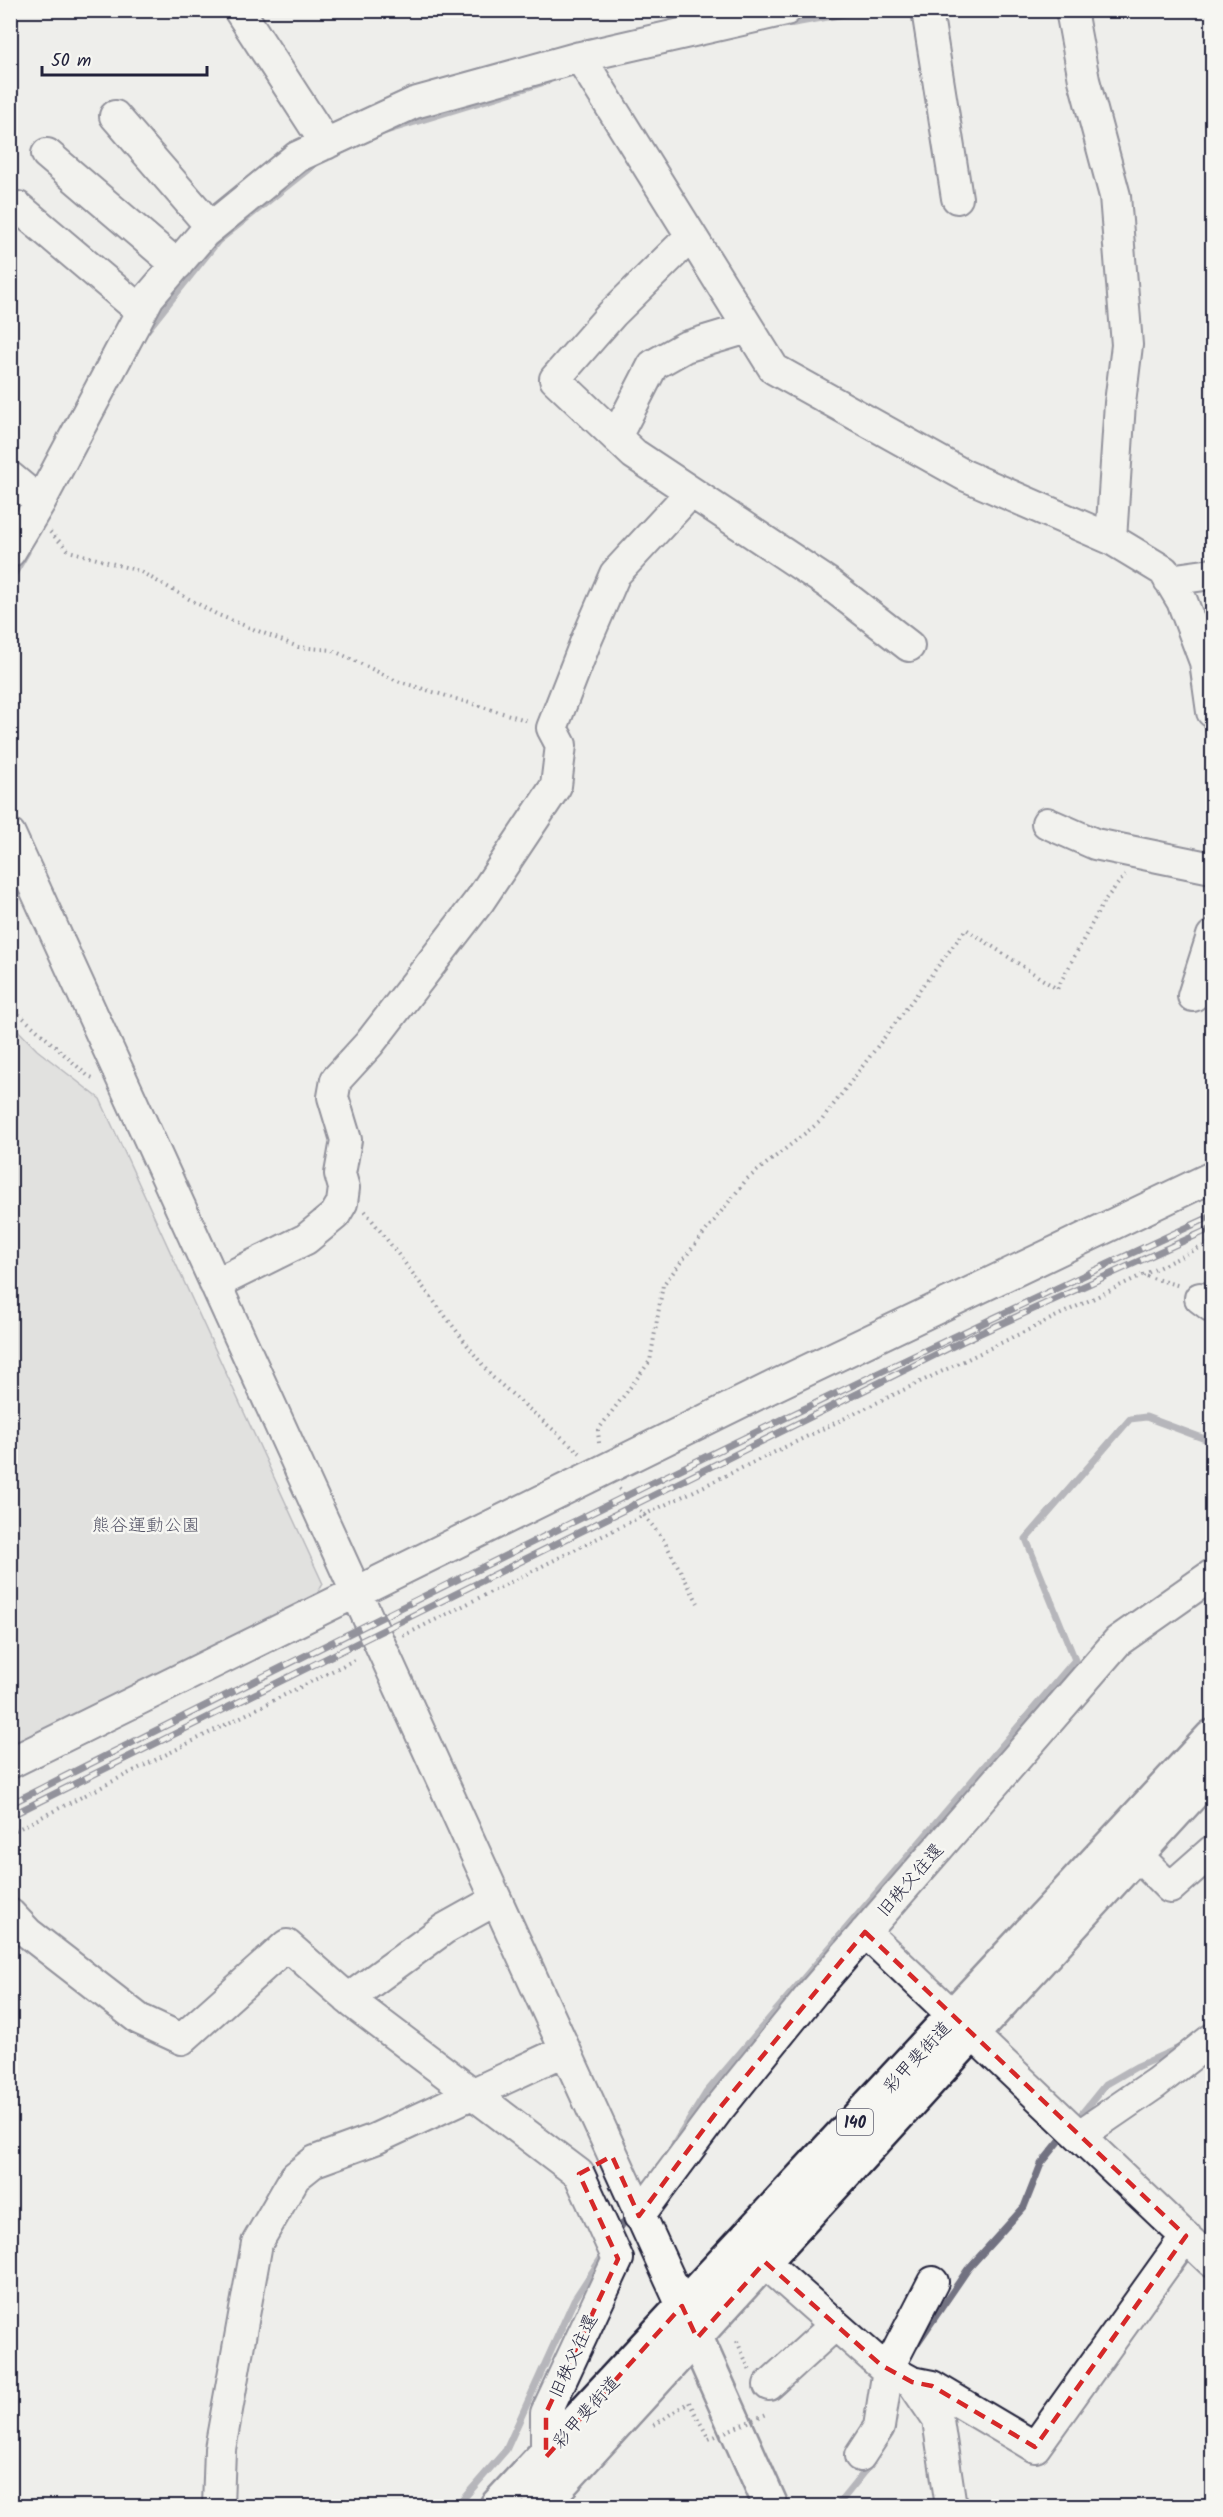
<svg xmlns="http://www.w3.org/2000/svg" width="1223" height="2517" font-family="Kalam,'Klee One',sans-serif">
<rect width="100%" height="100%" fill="#eeeeeb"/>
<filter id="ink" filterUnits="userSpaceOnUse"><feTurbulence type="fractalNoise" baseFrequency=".0167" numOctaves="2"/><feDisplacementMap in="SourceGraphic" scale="12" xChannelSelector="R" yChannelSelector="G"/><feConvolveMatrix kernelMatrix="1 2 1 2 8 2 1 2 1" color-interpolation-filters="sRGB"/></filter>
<g filter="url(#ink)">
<path fill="#d0d0d1" stroke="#797986" stroke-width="1.5" d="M11 1023 37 1050 100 1099 323 1584 316 1596 11 1748Z"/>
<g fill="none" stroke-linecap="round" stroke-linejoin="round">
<path stroke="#727281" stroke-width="7" d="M783 25 867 10
M386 131 548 81
M148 329 218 241 316 163
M10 581 27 552
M1075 2122 1105 2085 1136 2067 1179 2048
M670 2151 706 2093 1075 1660 1026 1539 1130 1419 1146 1417 1205 1439 1212 1437
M616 2234 630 2213
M916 2345 968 2269 1024 2207 1041 2164 1066 2133
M457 2506 506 2450 574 2300 606 2251
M837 2506 871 2464"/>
<defs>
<path id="minor" d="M239 10 326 144
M927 10 957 198
M1071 10 1084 80 1115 196 1127 345 1120 403 1111 539
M580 57 774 369 964 475 1111 539 1164 571 1182 601 1205 662 1212 712
M115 116 211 227
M47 154 177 265
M18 207 141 311
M691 236 612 314 555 379 634 454 828 583 909 646
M616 437 653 365 685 347 748 328
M10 477 40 502
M10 552 40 502 149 297 204 233 297 157 414 103 580 57 786 10
M1169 580 1212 574
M1047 823 1095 844 1212 868
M10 834 682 2306
M1193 996 1212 936
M215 1284 306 1239 335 1215 342 1203 344 1188 340 1174 346 1140 333 1097 336 1080 369 1044 480 900 556 786 561 745 552 728 586 641 615 574 691 492
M1200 1298 1212 1307
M10 1763 774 1386 1212 1177
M1119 1837 1170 1888 1212 1851
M10 1914 28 1933 139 2019 182 2039 287 1945 353 2003 579 2174 618 2259 546 2413V2457
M865 1932 1212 2262
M348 1999 444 1929 496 1900
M1080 2135 1156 2083 1212 2039
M639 2216 718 2110 815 1990 1118 1641 1212 1575
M746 2246 881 2365 912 2382 932 2386 1035 2447 1186 2236
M912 2382 938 2420 951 2506
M769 2385 835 2325
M860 2456 879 2427 888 2369 933 2282
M218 2506 220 2449 257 2243 295 2177 315 2161 375 2139 564 2051"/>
<path id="major" d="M684 2311 771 2506"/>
<path id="highway" d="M497 2506 1212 1737
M540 2506 1212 1772"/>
</defs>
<use href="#minor" stroke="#22223b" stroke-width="34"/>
<use href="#major" stroke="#22223b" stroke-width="38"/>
<use href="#highway" stroke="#22223b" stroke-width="38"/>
<path stroke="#22223b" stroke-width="4" stroke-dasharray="1.5 4.5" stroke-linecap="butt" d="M50 532 69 551 139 571 216 614 298 647 332 650 397 681 529 721
M10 1006 88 1076 93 1078
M365 1211 491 1376 580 1453
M1143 1275 1212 1242
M599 1443 598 1430 650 1361 663 1285 747 1179 822 1120 966 929 1057 989 1104 901 1125 875
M619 1489 644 1515 1142 1275 1180 1286
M403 1636 644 1515 663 1539 698 1603
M10 1833 358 1658
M737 2341 750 2371
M654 2425 689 2402 709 2439"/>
<use href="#minor" stroke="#f6f6f2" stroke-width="30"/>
<use href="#major" stroke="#f6f6f2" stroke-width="33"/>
<use href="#highway" stroke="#f6f6f2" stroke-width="33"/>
<defs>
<path id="rail" d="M10 1804C409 1603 807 1402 1212 1216
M10 1816 963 1341 1212 1228"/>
</defs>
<use href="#rail" stroke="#22223b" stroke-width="7"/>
<use href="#rail" stroke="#f6f6f2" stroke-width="4.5" stroke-dasharray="14" stroke-linecap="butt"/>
<path stroke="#22223b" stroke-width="4" stroke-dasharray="1.5 4.5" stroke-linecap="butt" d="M709 2439 769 2413"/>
</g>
</g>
<path d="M0 0H1223V2517H0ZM865 1932 1186 2236 1035 2447 932 2386 912 2382 881 2365 765 2262 697 2338 682 2306 546 2457V2413L618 2259 579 2174 612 2156 639 2216 718 2110Z" fill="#eeeeeb" fill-opacity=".55" fill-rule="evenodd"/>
<path fill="none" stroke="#d62828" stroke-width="4.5" stroke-dasharray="12 8" stroke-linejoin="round" d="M865 1932 1186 2236 1035 2447 932 2386 912 2382 881 2365 765 2262 697 2338 682 2306 546 2457V2413L618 2259 579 2174 612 2156 639 2216 718 2110Z"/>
<g text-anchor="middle" stroke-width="5" stroke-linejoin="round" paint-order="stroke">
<rect fill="#f6f6f2" stroke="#626272" stroke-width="1.5" x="837" y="2109" width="36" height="26" rx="4.5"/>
<g font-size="16" font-weight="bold" fill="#22223b">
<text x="855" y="2128">140</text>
</g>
<g font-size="18" fill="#565668" stroke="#f6f6f2">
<text x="146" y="1531">熊谷運動公園</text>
</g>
<g font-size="18" fill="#22223b" stroke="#f6f6f2">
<text transform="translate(910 1880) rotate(-49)" y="6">旧秩父往還</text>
<text transform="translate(917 2057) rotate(-47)" y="6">彩甲斐街道</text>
<text transform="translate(573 2356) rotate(-65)" y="6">旧秩父往還</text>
<text transform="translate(586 2412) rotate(-48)" y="6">彩甲斐街道</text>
</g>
</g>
<rect width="1223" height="2517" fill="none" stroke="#f6f6f2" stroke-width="36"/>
<rect x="18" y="18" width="1187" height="2481" fill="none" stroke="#22223b" stroke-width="2" filter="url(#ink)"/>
<path d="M42 66v9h165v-9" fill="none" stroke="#22223b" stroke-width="3"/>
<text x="51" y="66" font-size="18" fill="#22223b" stroke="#f6f6f2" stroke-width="4.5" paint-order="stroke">50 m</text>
</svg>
